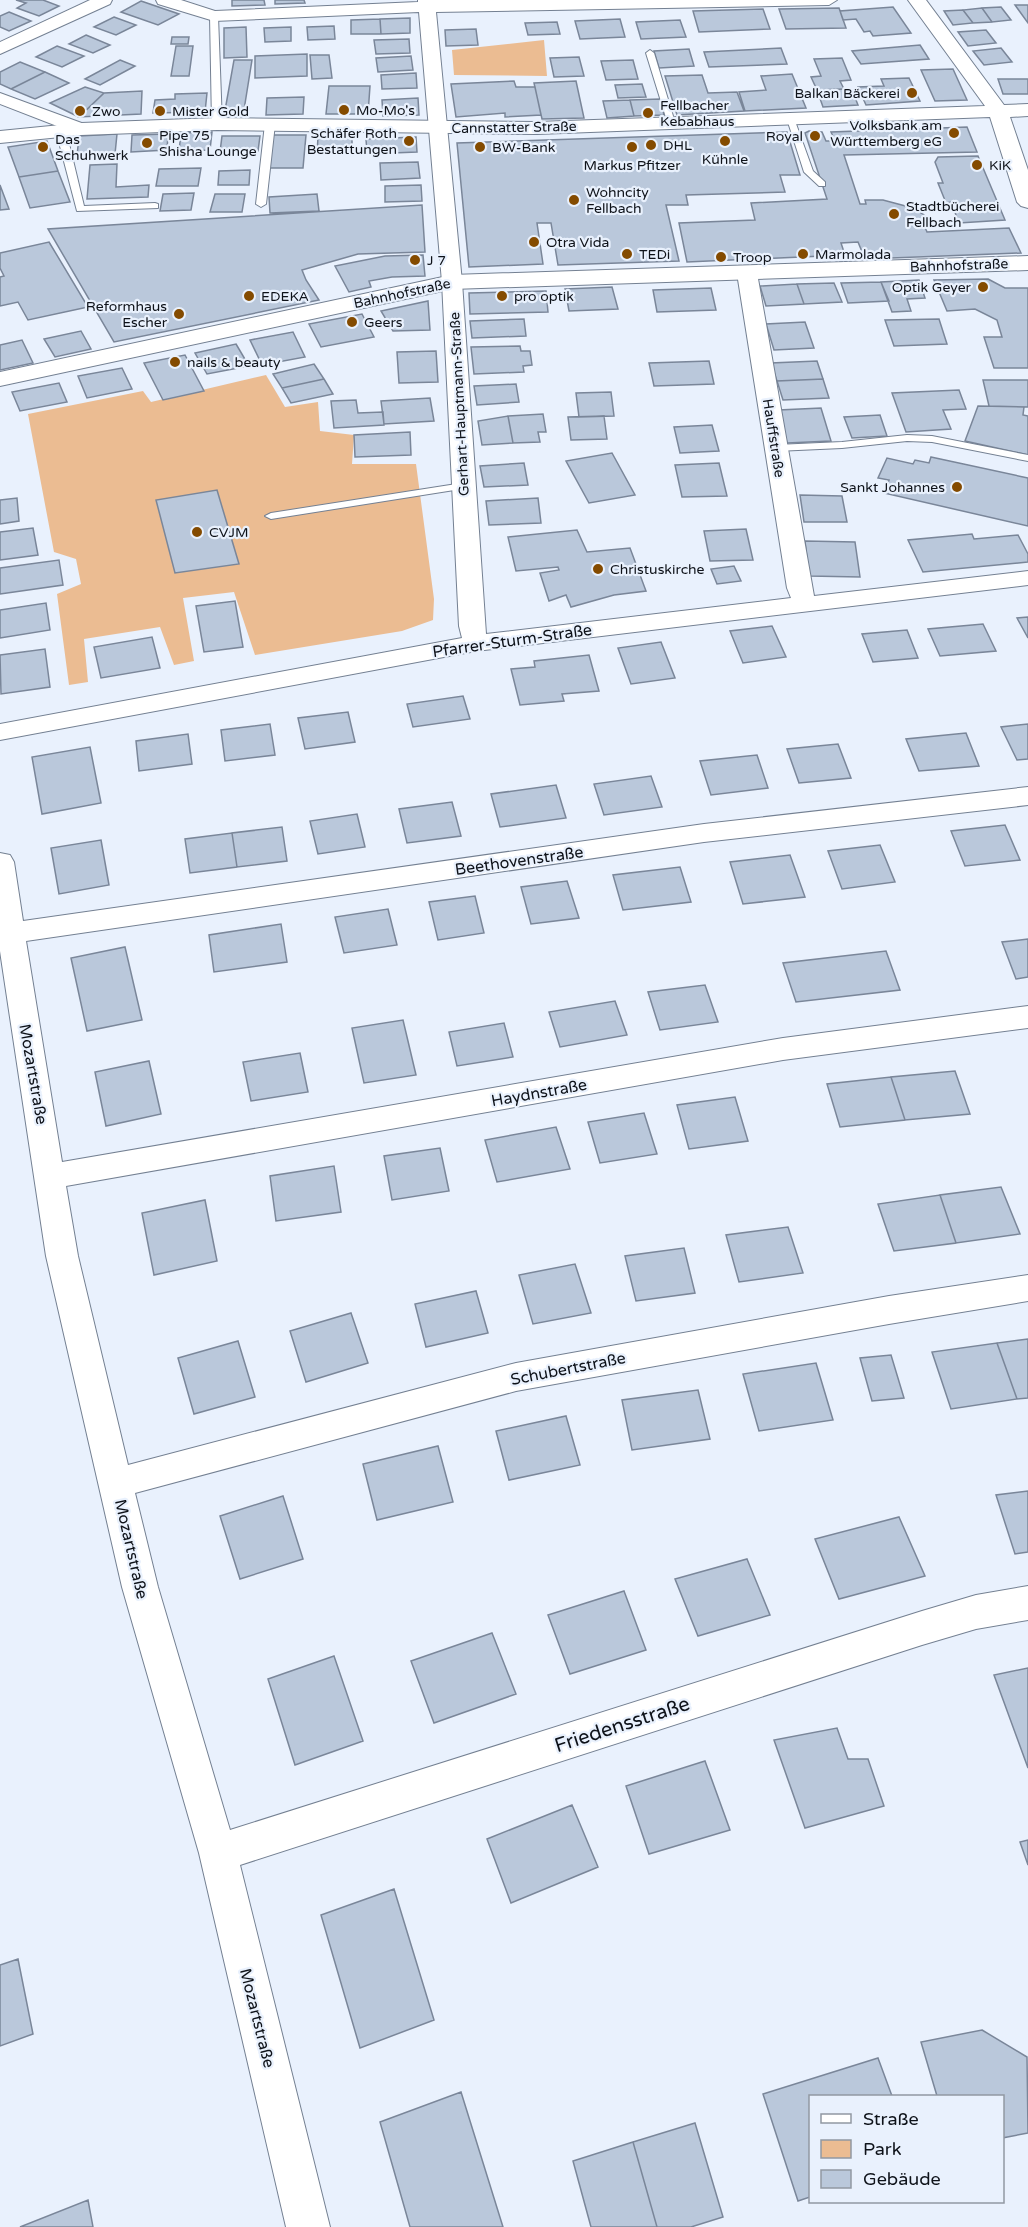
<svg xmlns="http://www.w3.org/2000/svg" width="1028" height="2227" font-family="'Varela Round',sans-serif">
<rect width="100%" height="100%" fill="#e9f1fd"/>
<path fill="#ebbc92" d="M544 40 547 76 454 75 452 50Z
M266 375 285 407 318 402 320 431 354 435 352 464H416L434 599 433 620 402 631 255 655 234 592 183 598 194 661 174 665 160 627 84 639 88 682 69 685 57 594 81 584 76 559 54 552 28 414 143 391 151 402Z"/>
<path fill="#bac8db" stroke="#7a8699" stroke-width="1.5" d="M16 0H43L59 6 39 16 17 8 26 3Z
M232 0H264L265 5 232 6Z
M275 0H304L305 3 275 4Z
M141 1 179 14 158 25 121 12Z
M1015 5H1028V23Z
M893 7 911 33 873 36 870 31 864 32 856 19 843 20 840 11Z
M1001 7 1011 20 992 22 982 8Z
M839 8 846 28 786 29 779 9Z
M982 8 992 22 973 23 963 10Z
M763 9 770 29 699 32 693 11Z
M963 10 973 23 953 25 944 11Z
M9 12 31 21 9 31 0 27V16Z
M114 17 136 25 116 35 94 27Z
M410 18V33L381 34 380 19Z
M380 19 381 34H351V20Z
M620 19 625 37 580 39 575 21Z
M680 20 686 37 641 39 636 22Z
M557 22 560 34 528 35 525 23Z
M334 26 335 39 308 40 307 27Z
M246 27 247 57 224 58V28Z
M291 27V41L265 42 264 28Z
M476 29 478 45 446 46 445 30Z
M986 30 996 43 968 46 958 32Z
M86 35 110 45 93 53 69 44Z
M172 37H189L188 44H171Z
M409 39 410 53 376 54 374 40Z
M920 45 929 59 861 64 852 51Z
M57 46 84 56 62 67 36 57Z
M176 46H193L189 76H171Z
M781 48 787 64 709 67 704 52Z
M1001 48 1012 62 984 65 973 51Z
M689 49 694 66 659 68 654 51Z
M307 54V76L255 78V56Z
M310 55H329L332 78 312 79Z
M411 56 413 70 378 72 376 58Z
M579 57 584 76 554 77 550 58Z
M842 58 851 80 840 81 844 89 817 90 811 77 821 76 814 59Z
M120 60 135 66 100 85 85 79Z
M234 60H252L243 116H224Z
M633 60 638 79 606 80 601 61Z
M20 62 45 72 11 89 0 84V72Z
M953 69 967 100 935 101 921 70Z
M45 72 69 83 35 99 11 89Z
M416 73 417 88 382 89 381 75Z
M792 74 806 108 745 111 739 92 766 90 761 76Z
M702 75 708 93 737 92 744 111 677 115 665 76Z
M909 78 920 101 866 105 858 87 884 86 881 79Z
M998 79H1028V94H1003Z
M514 81 516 87H535L541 115 505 117V113L456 117 451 84Z
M576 81 584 118 542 119 534 83Z
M642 84 646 97 618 98 615 85Z
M329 86H370L368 114H326Z
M85 87 104 93 79 117 50 103Z
M844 89 846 95H854L858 105 823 107 817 90Z
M142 91 141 114 79 117 104 93Z
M207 93 205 112 153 113 155 100 175 99V94Z
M304 97 303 114 266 115 267 98Z
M418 98 419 115 383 116 382 100Z
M660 99 664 115 634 116 630 100Z
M630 100 634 116 607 118 603 101Z
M967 127 977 152 844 155 860 204H866L865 200H883L913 208 923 214 935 227H925L927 232 1009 228 1021 253 865 259 858 242 841 243 845 255 687 262 679 223 755 220 751 203 827 199 805 133 809 131 822 132 826 141H835L831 132Z
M212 132 210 150 179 151 181 133Z
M787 132 800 175H780L785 192 686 195 688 205H666L679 261 558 265 551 223H537L543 264 469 267 457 143Z
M117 134 115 154 77 156 79 136Z
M168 134 167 150 131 152 132 135Z
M272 135H306L303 168H268Z
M222 136H260L258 151 220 152Z
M352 136V153L317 154 318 137Z
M416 137 417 152 367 154 366 139Z
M47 141 58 171 19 177 8 147Z
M978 156 1005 220 959 223 951 202 946 203 938 183H943L935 162 938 157Z
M418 162 420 178 381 180 380 163Z
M117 164 116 187 149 185 148 197 87 199 90 165Z
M201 168 198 186H156L159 169Z
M250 170 249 185H218L219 171Z
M58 171 70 202 30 208 19 177Z
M0 185 9 209 0 210Z
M421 185 422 201 385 202V186Z
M194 193 191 210 160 211 163 194Z
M215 194H245L242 212H210Z
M317 194 319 211 270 213 269 197Z
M422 205 425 252 358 254 302 270 306 280 319 300 114 342 48 229Z
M49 242 88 307 28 320 18 302 0 306V277L4 276 0 268V253Z
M423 255 425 276 392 277 369 281 371 287 349 292 335 266 385 256Z
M988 279 1005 288H1028V368H994L984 337H1002L997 320 975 309 947 311 934 280Z
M919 280 925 298 907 299 911 311 892 312 881 282Z
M881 282 889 301 848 303 841 283Z
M834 283 842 302 804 304 797 284Z
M797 284 804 304 766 306 760 286Z
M612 287 618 309 569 311 565 289Z
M711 288 716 310 657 312 653 290Z
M546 291 548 312 470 314 469 293Z
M428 301 430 330 393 331 381 311Z
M362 314 374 337 321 347 309 324Z
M524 319 526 336 472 338 470 321Z
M939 319 947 344 894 346 885 320Z
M805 322 814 348 774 350 766 324Z
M81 331 91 349 55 357 44 339Z
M293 332 305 357 262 365 250 340Z
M22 340 33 363 0 370V345Z
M236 344 249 366 207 374 195 353Z
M520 346 521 351H530L532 365 523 366 524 372 474 374 471 347Z
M436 351 438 382 399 383 397 352Z
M185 355 204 391 163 400 144 363Z
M709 361 714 384 654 386 649 363Z
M817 361 823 379 777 381 771 363Z
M314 364 324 379 282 388 273 374Z
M122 368 132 389 87 398 78 376Z
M324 379 333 394 291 403 282 388Z
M823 379 829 398 783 400 777 381Z
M983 380H1028V407L989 406Z
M59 383 67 402 20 411 12 392Z
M516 384 519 402 477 405 474 386Z
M959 390 966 409 943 410 951 429 906 432 892 393Z
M611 392 614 416 579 417 576 393Z
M430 398 434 421 384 424 381 401Z
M356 400 358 413 383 412 384 425 334 428 331 401Z
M978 406 1024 407 1023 415 1028 416V455L965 441Z
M821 408 831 441 787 443 779 410Z
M543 414 546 432H538L540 442 513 443 508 416Z
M880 415 887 436 852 438 844 417Z
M508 416 513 443 482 445 478 421Z
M604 416 607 439 571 440 568 417Z
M712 425 719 451 680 453 674 427Z
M410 432 411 455 355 457 354 435Z
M612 453 635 495 589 503 566 461Z
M931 457 1028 478V526L884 493 889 480 878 478 887 458 913 464 915 460 929 463Z
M524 463 528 485 484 487 480 466Z
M719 463 727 496 682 497 675 465Z
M217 490 239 564 175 573 156 500Z
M800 495 842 496 847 522H804Z
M17 498 19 521 0 524V500Z
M538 498 541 523 489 525 486 501Z
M33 528 38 555 0 560V532Z
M746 529 753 560 710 561 704 531Z
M577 530 587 552 630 548 646 591 614 595 571 607 566 595 549 601 540 573 559 570 558 567 516 571 508 537Z
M972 534 974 539 1018 535 1028 554V562L923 572 908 540Z
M805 541 855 542 860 577 809 576Z
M59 560 63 585 0 594V568Z
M734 566 741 581 717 584 711 569Z
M235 601 243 647 204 652 196 606Z
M46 603 50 630 0 638V610Z
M1028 617V638L1017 618Z
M983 624 996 651 940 656 928 629Z
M772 626 786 657 743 663 730 631Z
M907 630 918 658 873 662 862 634Z
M152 637 160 668 101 678 94 647Z
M661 642 675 678 631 684 618 648Z
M45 649 50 687 1 694 0 655Z
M589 655 599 691 562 694 564 701 520 705 511 669 535 667 534 661Z
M463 696 470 719 413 727 407 704Z
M348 712 355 742 305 749 298 718Z
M270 724 275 755 225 761 221 730Z
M1028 724V759L1017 760 1001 727Z
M966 733 979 766 919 771 906 739Z
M188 734 192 764 139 771 136 741Z
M838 744 851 778 799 783 787 749Z
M90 747 101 803 42 814 32 757Z
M757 755 768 788 711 795 700 761Z
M651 776 662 807 604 815 594 784Z
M556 785 566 818 500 827 491 794Z
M452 802 461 836 407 843 399 809Z
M357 814 365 847 318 854 310 821Z
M1005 825 1020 860 965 866 951 831Z
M282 827 287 861 237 867 232 833Z
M232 833 237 867 190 873 185 839Z
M101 840 109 885 59 894 51 848Z
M880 845 895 882 842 889 828 851Z
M790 855 805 897 743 904 730 862Z
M680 867 691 902 623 910 613 875Z
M567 881 579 918 531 924 521 887Z
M475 896 484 933 438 940 429 902Z
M388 909 397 945 344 953 335 917Z
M281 924 287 962 214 972 209 935Z
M1028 939V977L1016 979 1002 942Z
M125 947 142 1020 87 1031 71 958Z
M886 951 900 990 796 1002 783 963Z
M705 985 718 1022 660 1030 648 992Z
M615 1001 627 1035 560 1047 549 1012Z
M403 1020 416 1075 364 1083 352 1028Z
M504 1023 513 1057 457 1066 449 1032Z
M300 1053 308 1092 251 1101 243 1062Z
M149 1061 161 1114 106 1126 95 1072Z
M955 1071 970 1114 905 1120 891 1077Z
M891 1077 905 1120 840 1127 827 1084Z
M735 1097 748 1141 689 1149 677 1105Z
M644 1113 657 1154 600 1163 588 1122Z
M556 1127 570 1169 497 1182 485 1140Z
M440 1148 449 1191 392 1200 384 1156Z
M334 1166 341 1212 276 1221 270 1176Z
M1001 1187 1020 1234 956 1243 940 1195Z
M940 1195 956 1243 894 1251 878 1204Z
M205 1200 217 1261 154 1275 142 1213Z
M788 1227 803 1273 739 1282 726 1235Z
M684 1248 695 1293 636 1301 625 1256Z
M575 1264 591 1313 533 1324 519 1275Z
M476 1291 488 1333 426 1347 415 1304Z
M351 1313 368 1363 306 1382 290 1331Z
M1028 1339V1398L1017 1399 997 1343Z
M238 1341 255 1397 194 1414 178 1358Z
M997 1343 1017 1399 951 1409 932 1352Z
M891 1355 904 1398 872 1401 860 1358Z
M816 1363 833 1420 759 1431 743 1374Z
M698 1390 710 1439 632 1450 622 1400Z
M566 1416 580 1465 509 1480 496 1431Z
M438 1446 453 1502 377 1520 363 1464Z
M1028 1491V1552L1015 1554 996 1495Z
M283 1496 303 1559 240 1579 220 1516Z
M899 1517 925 1576 839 1599 815 1539Z
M747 1559 770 1615 698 1636 675 1579Z
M624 1591 646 1650 570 1674 548 1615Z
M492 1633 516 1694 434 1723 411 1661Z
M334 1656 363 1741 295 1765 268 1679Z
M1028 1668V1768L994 1675Z
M837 1728 848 1759H868L884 1806 805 1828 774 1740Z
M705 1761 730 1830 649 1854 626 1786Z
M572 1805 598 1867 511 1903 487 1839Z
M1028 1840V1865L1020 1842Z
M394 1889 434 2020 360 2048 321 1915Z
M18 1959 33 2034 0 2046V1965Z
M982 2030 1027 2057 1028 2133 1002 2138V2096H937L921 2042Z
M878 2058 892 2096H810V2197L798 2201 763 2094Z
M461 2092 503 2227H410L380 2122Z
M695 2123 723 2217 691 2227H657L633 2142Z
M633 2142 657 2227H591L573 2161Z
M88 2200 93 2227H20Z"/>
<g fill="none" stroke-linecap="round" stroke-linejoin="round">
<defs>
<path id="service" d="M214 13 218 16 222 124 217 127 212 124 210 16Z
M650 50 654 53 676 126 668 124 646 53Z
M787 119 795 121 813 171 825 182V186H819L804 172Z
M270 121 275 124 266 204 261 207 256 204 265 124Z
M61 128 66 131 84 206 155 203 158 204V208L77 211 56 131Z
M907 435 932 436 1028 455V461L932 442 907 441 842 448 776 451 770 448 776 445 842 442Z
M463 483 469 486 467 488 271 519 265 516 271 513Z"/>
<path id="minor" d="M90 0H112L110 4 0 54V42Z
M156 0H181L215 11 418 2V0H837L829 5 436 12 462 282 486 634 791 598 787 588 737 273 740 269H754L757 273 814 596 1028 571V585L476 651 0 740V724L462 638 459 626 442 282 419 12 214 21 158 4Z
M0 93 87 125 90 129 81 134 75 133 0 104Z
M1028 787V805L704 842 26 941 62 1162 783 1038 1028 1006V1028L783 1060 66 1186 78 1256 128 1465 516 1363 889 1296 1028 1275V1301L889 1324 516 1391 135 1493 158 1587 230 1830 922 1611 976 1595 1028 1586V1620L976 1629 922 1645 240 1865 330 2227H286L199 1853 122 1587 46 1256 0 951V853L10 855 14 862 23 921 704 824Z"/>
<path id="tertiary" d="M908 0H926L1004 105 1028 104V116L1010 117 1028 170V208L1021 206 1017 202 990 117 537 134 217 130 81 135 0 143V131L81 123 217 118 537 122 985 106Z
M1028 256V270L452 289 0 386V372L452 275Z"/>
</defs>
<use href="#service" stroke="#748092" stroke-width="2"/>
<use href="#minor" stroke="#748092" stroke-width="2"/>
<use href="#tertiary" stroke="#748092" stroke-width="2"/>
<use href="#service" fill="#fff" fill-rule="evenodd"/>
<use href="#minor" fill="#fff" fill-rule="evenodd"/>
<use href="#tertiary" fill="#fff" fill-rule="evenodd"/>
</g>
<g fill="#844b00" stroke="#e9f1fd" stroke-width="2">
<circle cx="912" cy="93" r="6"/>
<circle cx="344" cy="110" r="6"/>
<circle cx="80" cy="111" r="6"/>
<circle cx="160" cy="111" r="6"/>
<circle cx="648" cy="113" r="6"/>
<circle cx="954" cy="133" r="6"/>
<circle cx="815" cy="136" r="6"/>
<circle cx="409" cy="141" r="6"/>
<circle cx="725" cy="141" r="6"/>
<circle cx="147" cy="143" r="6"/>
<circle cx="651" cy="145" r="6"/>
<circle cx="43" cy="147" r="6"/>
<circle cx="480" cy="147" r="6"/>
<circle cx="632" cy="147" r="6"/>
<circle cx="977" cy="165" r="6"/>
<circle cx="574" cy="200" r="6"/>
<circle cx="894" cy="214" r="6"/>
<circle cx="534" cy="242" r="6"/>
<circle cx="627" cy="254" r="6"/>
<circle cx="803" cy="254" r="6"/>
<circle cx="721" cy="257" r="6"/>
<circle cx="415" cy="260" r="6"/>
<circle cx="983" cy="287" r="6"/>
<circle cx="249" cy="296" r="6"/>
<circle cx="502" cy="296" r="6"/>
<circle cx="179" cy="314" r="6"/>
<circle cx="352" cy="322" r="6"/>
<circle cx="175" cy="362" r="6"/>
<circle cx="957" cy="487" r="6"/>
<circle cx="197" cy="532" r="6"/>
<circle cx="598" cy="569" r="6"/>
</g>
<g text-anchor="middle" stroke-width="4.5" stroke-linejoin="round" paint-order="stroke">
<g font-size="14" fill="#0e1219" stroke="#e9f1fd" text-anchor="start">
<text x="900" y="98" text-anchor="end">Balkan Bäckerei</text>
<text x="660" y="110">Fellbacher<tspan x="660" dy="16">Kebabhaus</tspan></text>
<text x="356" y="115">Mo-Mo's</text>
<text x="92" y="116">Zwo</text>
<text x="172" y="116">Mister Gold</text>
<text x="942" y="130" text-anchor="end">Volksbank am<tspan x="942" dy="16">Württemberg eG</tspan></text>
<text x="397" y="138" text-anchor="end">Schäfer Roth<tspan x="397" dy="16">Bestattungen</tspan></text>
<text x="159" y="140">Pipe 75<tspan x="159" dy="16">Shisha Lounge</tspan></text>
<text x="803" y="141" text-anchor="end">Royal</text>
<text x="55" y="144">Das<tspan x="55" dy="16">Schuhwerk</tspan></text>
<text x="663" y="150">DHL</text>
<text x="492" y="152">BW-Bank</text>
<text x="725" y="164" text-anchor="middle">Kühnle</text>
<text x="632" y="170" text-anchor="middle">Markus Pfitzer</text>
<text x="989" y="170">KiK</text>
<text x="586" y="197">Wohncity<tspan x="586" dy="16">Fellbach</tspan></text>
<text x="906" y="211">Stadtbücherei<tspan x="906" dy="16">Fellbach</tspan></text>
<text x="546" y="247">Otra Vida</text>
<text x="639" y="259">TEDi</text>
<text x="815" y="259">Marmolada</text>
<text x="733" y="262">Troop</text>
<text x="427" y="265">J 7</text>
<text x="971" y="292" text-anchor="end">Optik Geyer</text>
<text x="261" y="301">EDEKA</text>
<text x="514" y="301">pro optik</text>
<text x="167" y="311" text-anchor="end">Reformhaus<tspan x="167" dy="16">Escher</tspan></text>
<text x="364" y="327">Geers</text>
<text x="187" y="367">nails &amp; beauty</text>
<text x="945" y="492" text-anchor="end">Sankt Johannes</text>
<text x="209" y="537">CVJM</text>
<text x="610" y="574">Christuskirche</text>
</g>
<g font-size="14" fill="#0e1219" stroke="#e9f1fd">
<text transform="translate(514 127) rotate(-1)" y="5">Cannstatter Straße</text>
<text transform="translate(959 265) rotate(-2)" y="5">Bahnhofstraße</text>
<text transform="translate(402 293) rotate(-12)" y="5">Bahnhofstraße</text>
<text transform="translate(459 404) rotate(-93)" y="5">Gerhart-Hauptmann-Straße</text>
<text transform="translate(774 438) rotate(81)" y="5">Hauffstraße</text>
</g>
<g font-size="16" fill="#0e1219" stroke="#e9f1fd">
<text transform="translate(512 640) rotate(-8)" y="6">Pfarrer-Sturm-Straße</text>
<text transform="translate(519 860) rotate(-8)" y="6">Beethovenstraße</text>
<text transform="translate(34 1074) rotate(80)" y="6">Mozartstraße</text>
<text transform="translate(539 1092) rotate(-10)" y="6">Haydnstraße</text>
<text transform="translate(568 1368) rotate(-11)" y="6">Schubertstraße</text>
<text transform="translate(132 1549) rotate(77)" y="6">Mozartstraße</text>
<text transform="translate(258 2018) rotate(76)" y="6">Mozartstraße</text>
</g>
<g font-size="20" fill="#0e1219" stroke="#e9f1fd">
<text transform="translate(622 1724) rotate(-18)" y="7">Friedensstraße</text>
</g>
</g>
<rect x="809" y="2095" width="195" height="108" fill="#e9f1fd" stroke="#9198a2" stroke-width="1.5"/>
<rect x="821" y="2114" width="30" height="9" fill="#ffffff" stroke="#9198a2" stroke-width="1.5"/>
<text x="863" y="2125" font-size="18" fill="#0e1219">Straße</text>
<rect x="821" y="2140" width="30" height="18" fill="#ebbc92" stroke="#9198a2" stroke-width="1.5"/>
<text x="863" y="2155" font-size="18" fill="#0e1219">Park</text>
<rect x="821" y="2170" width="30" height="18" fill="#bac8db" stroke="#9198a2" stroke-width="1.5"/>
<text x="863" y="2185" font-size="18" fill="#0e1219">Gebäude</text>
</svg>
